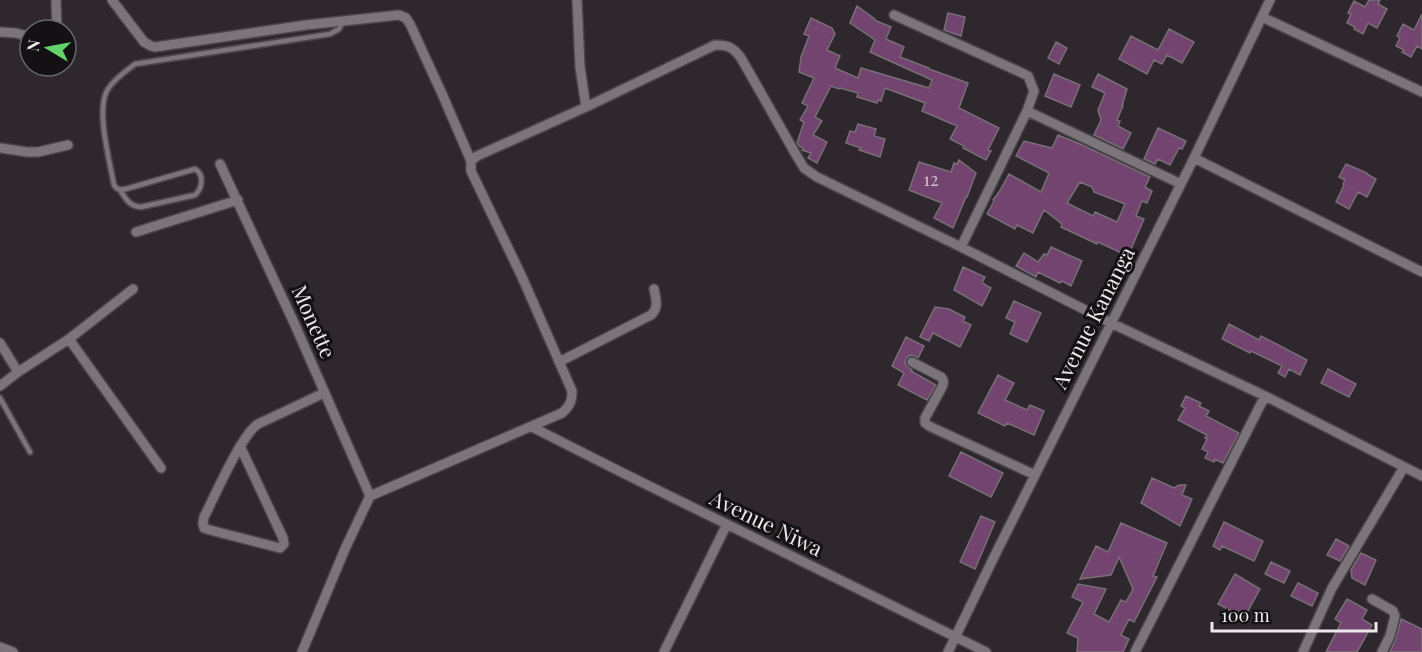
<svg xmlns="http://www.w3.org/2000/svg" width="1422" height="652" font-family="'Playfair Display',serif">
<rect width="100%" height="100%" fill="#2e272d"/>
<path fill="#73446f" stroke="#776f76" stroke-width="1.5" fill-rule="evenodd" d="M1369 0H1380L1378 4 1387 9 1377 28 1368 23 1363 34 1354 29 1355 27 1347 23 1351 14 1348 13 1354 1 1365 7Z
M857 6 875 19 874 20 891 27 886 39 904 47 900 57 929 68V69L968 83 959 108 999 128 988 150 991 151 986 160 963 148 964 146 950 139 957 126 922 111 925 103 885 88 881 101 878 100 877 103 857 97 858 93 840 88 839 89 831 86 815 117 822 121 813 135 827 142 817 163 808 158 811 153 802 150 803 148 799 146 797 143 804 122 800 120 808 106 802 103 814 78 799 72 801 57 809 36 804 34 811 18 832 28 835 34 827 50 840 56 835 68 858 78 861 68 929 88 932 80 870 52 875 40 850 23Z
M948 13 965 17 961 36 944 30Z
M1422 14V49L1417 46 1411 57 1402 52 1404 50 1396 46 1400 38 1397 36 1403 24 1414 30Z
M1169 29 1194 42 1182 63 1167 55 1162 64 1154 60 1147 74 1119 59 1131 36 1158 50Z
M1056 42 1067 48 1059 64 1048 58Z
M1054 74 1080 85 1071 107 1045 96Z
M1098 74 1127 89 1122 106H1123L1117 120 1120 121 1118 126 1131 133 1123 149 1094 135 1101 120 1098 110 1105 93 1092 87Z
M858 124 876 129 874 136 885 139 880 157 859 150 861 148 846 143 850 131 855 132Z
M1158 128 1186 141 1182 149 1179 148 1170 165 1158 159 1155 164 1144 159Z
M1058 135 1080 144 1150 177 1145 187 1152 191 1147 203 1142 201 1136 216 1144 219 1128 256 1098 242 1097 244 1061 227 1062 224 1044 210 1033 233 1017 225 1015 229 987 214 994 201 993 200 999 192 1009 174 1041 192 1049 173 1016 156 1024 141 1052 148ZM1080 182 1092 187 1094 192 1125 204 1117 222 1095 212 1093 216 1067 203Z
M959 160 976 173 967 197H966L953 228 934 218 942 203 909 190 919 162 951 172 954 163 957 164Z
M1346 164 1367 173V174L1376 179 1367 197 1358 192 1349 209 1336 202 1344 185 1343 184 1345 180 1339 177Z
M1051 247 1082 261 1071 286 1062 281 1060 283 1038 272 1036 277 1016 266 1024 253 1038 262 1044 254 1047 255Z
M963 267 985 277 982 283 991 288 982 306 954 290Z
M1014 301 1041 313 1027 342 1010 334 1015 322 1006 318Z
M935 307 949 309 965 317 963 321 971 325 960 347 933 333 929 341 920 337Z
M1229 324 1259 340 1261 336 1307 360 1300 375 1289 369 1285 377 1278 373 1282 366 1251 351 1250 353 1222 339Z
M906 337 924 346 918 358 912 355 909 356 906 359 905 363 907 366 912 370 911 371 936 385 927 400 898 385 904 373 892 366Z
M1328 369 1356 384 1349 397 1321 383Z
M998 375 1014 383 1005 400 1027 410 1030 405 1044 411 1034 435 1007 423 1005 426 978 413Z
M1186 396 1201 403 1199 406 1209 411 1206 416 1239 433 1223 463 1215 459 1214 462 1205 458 1208 452 1202 449 1207 439 1205 438 1207 435 1178 420 1185 408 1181 406Z
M961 452 1003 473 991 497 949 476Z
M1152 478 1174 488 1179 485H1186L1182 495 1192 499 1180 526 1141 503Z
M981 516 995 522 975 569 960 562Z
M1224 522 1263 541 1254 561 1222 546 1220 550 1213 546Z
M1121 523 1167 543 1153 576 1157 577 1134 622 1129 619 1121 635 1129 639 1123 652H1077L1078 638 1067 633 1083 602 1072 597 1078 584 1106 589 1094 614 1109 622 1121 600 1126 602 1133 589 1119 557 1111 575 1080 579 1096 546 1108 552Z
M1336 539 1349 546 1340 561 1327 555Z
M1361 553 1376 560 1365 585 1352 578 1351 570Z
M1271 562 1290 571 1284 583 1265 574Z
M1235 574 1260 589 1244 618 1218 604Z
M1298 583 1318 593 1312 606 1291 596Z
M1347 599 1367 610 1362 619 1372 625 1357 652H1326L1341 623 1335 619Z
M1401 619 1422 629V652H1390L1396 638Z"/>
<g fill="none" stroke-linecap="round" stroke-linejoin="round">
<defs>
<path id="service" d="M120 190C126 199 129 206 141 207L195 195C203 188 204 174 195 169L126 189C120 190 117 190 114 185 110 162 95 108 108 89 114 79 126 71 135 64L330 34 339 29 343 22
M0 398 30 452"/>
<path id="minor" d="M56 0 57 30
M112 0 144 42 151 46 155 47 306 25 399 15 406 18 410 24 443 96 471 161V171L522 277 572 391C572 401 570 406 562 413L370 496 345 549 302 652
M577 0 580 67 586 107
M894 15 1020 72 1028 76 1034 91 1027 111 961 247
M1262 17 1422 92
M0 32 16 33 30 37
M1027 111 1181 184
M0 148 27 152H38L68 145
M1194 158 1422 272
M471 161 477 156 586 107 715 45C728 45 733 47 741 58L795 153 804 168 817 177 961 247 1111 323 1265 396 1422 476
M220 164 295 325 370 496
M136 232 238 200
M69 339 161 468
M0 343 18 372
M559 362 651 315C659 308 656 299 654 289
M912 362 941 377C944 380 944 383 942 387L925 418V423L929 426 1035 475
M0 386 18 372 69 339 133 289
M532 427 623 473 986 652
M240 446 283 538 284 544 280 548 210 530 204 528 203 523 204 517C215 496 241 435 258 424L324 393
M1372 599 1393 611 1395 616 1390 636 1382 652
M0 647 13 652
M664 652 727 524
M948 652 995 555 1194 158 1270 0
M1135 652 1265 396
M1303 652 1332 588 1404 467"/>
</defs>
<use href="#service" stroke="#494449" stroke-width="8"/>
<use href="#minor" stroke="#494449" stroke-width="12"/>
<use href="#service" stroke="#7c747b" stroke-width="4.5"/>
<use href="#minor" stroke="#7c747b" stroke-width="9"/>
</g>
<g text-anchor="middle" stroke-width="6" stroke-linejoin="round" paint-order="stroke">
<g font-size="18" fill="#cebfcd">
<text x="931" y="186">12</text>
</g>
<g font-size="21" fill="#ece8ec" stroke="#141114">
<text transform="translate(1094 318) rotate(-63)" y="7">Avenue Kananga</text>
<text transform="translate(313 322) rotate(66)" y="7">Monette</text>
<text transform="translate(766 524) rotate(26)" y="7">Avenue Niwa</text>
</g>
</g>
<g transform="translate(48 48) rotate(280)"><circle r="28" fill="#141114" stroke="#6a676a" stroke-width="1.5"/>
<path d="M0-4.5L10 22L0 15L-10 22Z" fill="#62d469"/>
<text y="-9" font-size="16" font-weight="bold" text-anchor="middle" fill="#ece8ec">N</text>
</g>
<path d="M1212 622v9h164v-9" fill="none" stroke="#ece8ec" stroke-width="3"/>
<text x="1221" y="622" font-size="18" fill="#ece8ec" stroke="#141114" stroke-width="4.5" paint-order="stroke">100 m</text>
</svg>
